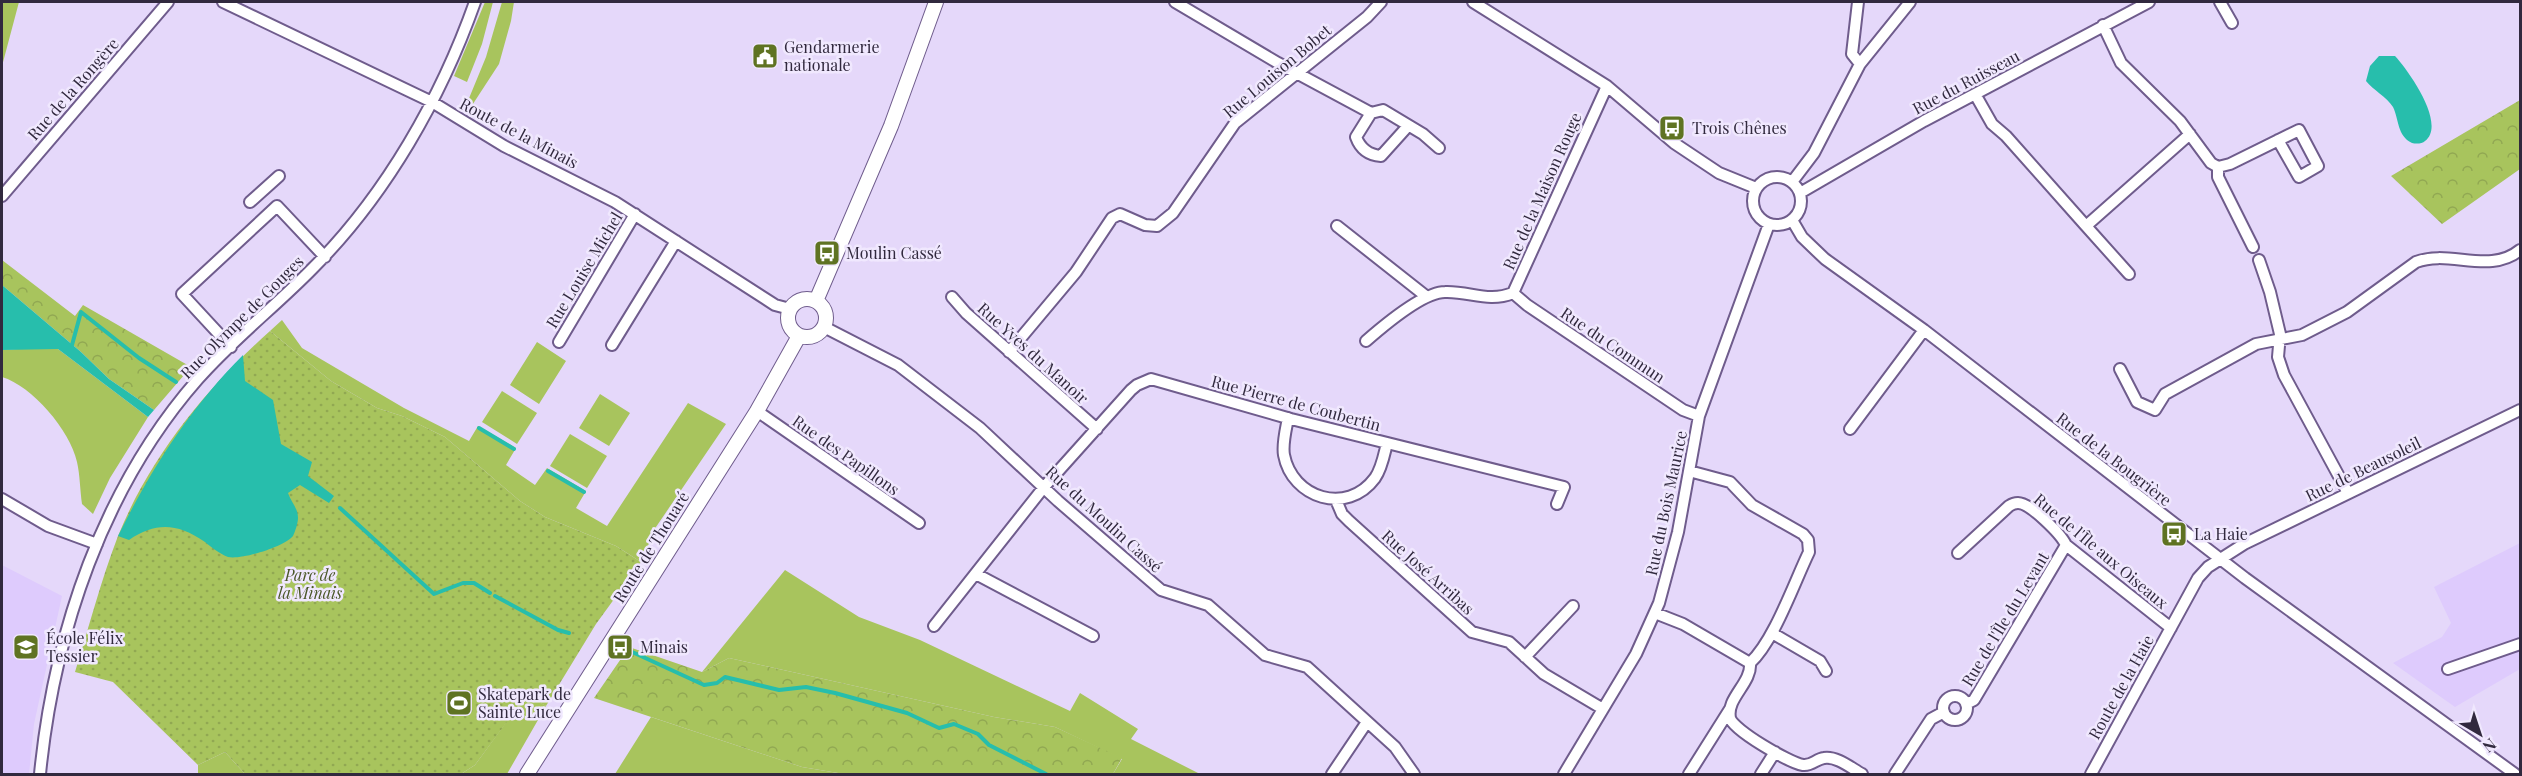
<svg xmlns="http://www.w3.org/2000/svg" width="2522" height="776" font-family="'Playfair Display',serif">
<defs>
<pattern id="forest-crowns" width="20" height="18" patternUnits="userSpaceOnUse" patternTransform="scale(1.5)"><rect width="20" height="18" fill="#a8c45d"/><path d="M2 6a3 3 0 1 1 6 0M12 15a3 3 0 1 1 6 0" fill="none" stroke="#91a852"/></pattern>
<pattern id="park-dots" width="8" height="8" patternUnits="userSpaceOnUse" patternTransform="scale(1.5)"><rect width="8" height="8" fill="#a8c45d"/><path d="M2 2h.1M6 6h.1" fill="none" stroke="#91a852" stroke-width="1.8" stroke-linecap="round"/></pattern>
</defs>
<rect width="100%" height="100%" fill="#e5d8fa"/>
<path fill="#decbfd" d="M2520 543V669L2455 707 2393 663 2442 637 2451 623 2434 587Z
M2 565 62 596 34 724 29 774H2Z"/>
<path fill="#a8c45d" d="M2 2H19L2 66Z
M485 2H493L482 44 467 82 454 76Z
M502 2H514L511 21 499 64 469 110 465 108 486 57Z
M282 320 302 348 404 408 469 441 478 426 516 448 506 465 535 485 547 468 586 491 576 508 607 526 688 403 726 424 656 527 641 562 616 546 545 517 520 501 445 437 402 416 377 408 331 381 270 331Z
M537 342 566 361 539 404 510 385Z
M34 348 58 349 148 417 110 478 93 514 82 504C80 490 80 475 77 462 70 430 32 386 2 377V350Z
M502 391 537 413 517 444 482 422Z
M600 394 630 413 609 446 579 428Z
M570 434 607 456 587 488 550 466Z
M785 570 859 617 920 640 1070 711 1080 693 1138 729 1131 739 1200 774H1113L1122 759 1055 727 994 717 729 658 702 672Z
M526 695 546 706 507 774H461L475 765Z
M651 717 802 767 844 774H615Z
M225 752 245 774H198V765Z"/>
<path fill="url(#forest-crowns)" d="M2520 100V169L2442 224 2391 176Z
M2 260 75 316 83 305 191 367 154 410 109 379 81 352 2 285Z
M629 647 702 672 729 658 994 717 1055 727 1122 758 1113 774H844L802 767 594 698Z"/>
<path fill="url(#park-dots)" d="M270 331 331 381 377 408 402 416 445 437 520 501 545 517 616 546 641 562 596 624 546 706 526 696 475 765 461 774H245L225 752 198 765 113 682 75 672C89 627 101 580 118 536 150 457 207 387 270 331Z"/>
<path fill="#27beac" d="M2379 56H2395C2408 70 2447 124 2425 141 2422 144 2416 144 2412 143 2397 136 2399 119 2393 107 2387 97 2373 90 2366 81L2370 66Z
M2 285 81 352 109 379 154 410 148 417 58 349 2 350Z
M243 355 245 381 273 400 281 444 312 462 308 476 334 496 329 503 300 485 288 493C291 502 298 508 298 518 298 523 295 532 293 536 284 547 241 560 228 557 220 554 211 547 205 542 177 523 156 522 129 540L118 536C151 469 190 408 243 355Z"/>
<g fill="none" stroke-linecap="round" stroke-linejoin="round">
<path stroke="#27beac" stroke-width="4" d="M72 345 81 312 139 358 176 382
M479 428 514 449
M548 471 584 492
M340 508 434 594 463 583H474L490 593
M495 596 558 630 569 633
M630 651 704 685 717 683 725 677 779 690 806 687 835 693 907 713 939 728 954 724 978 734 989 745 1046 774"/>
<defs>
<path id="minor" d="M223 2 432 102 504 146 615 202 775 305 790 309
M1175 2 1278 63 1371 113 1383 110 1423 134 1439 148
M1473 2 1607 86 1674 143 1719 173 1756 188
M1858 2 1852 54 1860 64
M2220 2 2232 23
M2103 25 2121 63 2180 121 2211 163 2218 167
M1975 94 1992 124 2006 136 2086 226
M1371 113 1356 137C1360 148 1368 155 1381 156L1408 126
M2218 167 2230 164 2299 130 2318 166 2299 177 2278 140
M2218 167V177L2253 247
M1753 201a24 24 0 1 1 48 0a24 24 0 1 1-48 0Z
M1792 182 1814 153 1860 64 1910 2
M1800 193 1924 121 2149 2
M2 196 168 2
M250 202 279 176
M1792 220 1802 237 1825 259 1924 330 2245 578 2515 774
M1337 226 1427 297
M2259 260 2270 292 2280 334 2278 357 2284 375 2348 493
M2129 274 2086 226 2190 134
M1513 293 1527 305 1683 410 1699 416
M952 297 966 313 1097 429
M824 327 898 365 980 428 1058 501 1161 590 1208 605 1265 655 1307 667 1395 747 1414 774
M1366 341C1382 327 1423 292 1445 292 1470 291 1488 303 1513 293L1607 86
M559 342 635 214
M612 345 676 241
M231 347 182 294 277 206 325 257
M1009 352 1076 272 1112 218 1120 214 1145 225 1157 226 1173 213 1235 123 1367 17 1381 2
M2120 369 2137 402 2155 410 2165 394 2256 344 2302 335 2347 312 2416 262C2449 249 2490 275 2520 250
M757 411 919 523
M1288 418C1286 429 1282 444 1284 455 1292 498 1347 516 1375 478 1382 468 1384 455 1387 443
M1850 429 1924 330
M1689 471 1730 482 1752 505 1803 534 1808 540 1809 552C1794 583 1774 641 1750 663
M2 499 48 526 97 544
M1336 500 1342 514 1349 521 1472 632 1509 642 1544 674 1603 709
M1958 553 2009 506C2012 504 2015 503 2018 503 2030 503 2061 534 2066 545L2171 628
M976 574 1093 636
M1655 613 1683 624 1750 663C1752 683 1726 698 1730 718 1733 730 1790 763 1803 765 1812 766 1816 759 1824 758 1837 756 1851 768 1862 774
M934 626 1044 487 1131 390 1137 385 1151 379 1291 419 1564 487 1557 504
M1772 633 1820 661 1826 671
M1525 657 1573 606
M2448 669 2520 644
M1943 708a12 12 0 1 1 24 0a12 12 0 1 1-24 0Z
M1966 704 1974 700 2066 545
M40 774C54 633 103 487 198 379 233 339 276 306 313 268 386 195 441 98 475 2
M1332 774 1367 722
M1564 774 1636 654 1659 603 1678 532 1699 416 1769 224
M1689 774 1730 709
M1761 774 1775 752
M1895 774 1931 719 1944 712
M2091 774 2198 578 2208 567 2244 544 2520 410"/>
<path id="tertiary" d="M788 318a19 19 0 1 1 38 0a19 19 0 1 1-38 0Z
M816 301 891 126 936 2
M527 774 757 411 799 336"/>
</defs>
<use href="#minor" stroke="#6f5c8c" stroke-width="14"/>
<use href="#tertiary" stroke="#6f5c8c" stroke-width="16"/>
<use href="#minor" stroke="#fff" stroke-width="10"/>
<use href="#tertiary" stroke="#fff" stroke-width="14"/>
</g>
<defs>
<symbol id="civic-square" viewBox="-11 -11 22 22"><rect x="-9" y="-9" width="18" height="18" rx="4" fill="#5f7322" stroke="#f0e8fe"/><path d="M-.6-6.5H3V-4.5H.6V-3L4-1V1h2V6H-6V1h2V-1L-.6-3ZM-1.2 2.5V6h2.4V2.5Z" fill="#fff"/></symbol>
<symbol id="bus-square" viewBox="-11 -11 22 22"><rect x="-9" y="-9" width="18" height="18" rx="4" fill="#5f7322" stroke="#f0e8fe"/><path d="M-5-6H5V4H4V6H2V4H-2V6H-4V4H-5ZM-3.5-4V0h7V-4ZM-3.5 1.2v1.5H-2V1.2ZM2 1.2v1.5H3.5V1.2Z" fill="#fff"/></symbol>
<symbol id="school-square" viewBox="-11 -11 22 22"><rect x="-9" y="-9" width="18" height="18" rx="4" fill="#5f7322" stroke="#f0e8fe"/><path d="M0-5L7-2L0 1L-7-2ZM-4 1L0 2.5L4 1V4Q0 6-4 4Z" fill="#fff"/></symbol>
<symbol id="stadium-square" viewBox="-11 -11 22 22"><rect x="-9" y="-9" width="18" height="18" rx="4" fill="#5f7322" stroke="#f0e8fe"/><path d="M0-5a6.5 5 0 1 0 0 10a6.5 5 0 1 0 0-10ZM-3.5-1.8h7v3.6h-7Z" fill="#fff"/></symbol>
</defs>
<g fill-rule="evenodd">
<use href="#civic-square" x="750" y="41" width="30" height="30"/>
<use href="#bus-square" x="1657" y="113" width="30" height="30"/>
<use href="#bus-square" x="812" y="238" width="30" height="30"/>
<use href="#bus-square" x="2159" y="519" width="30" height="30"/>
<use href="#school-square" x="11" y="632" width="30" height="30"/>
<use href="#bus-square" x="605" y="632" width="30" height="30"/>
<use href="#stadium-square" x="444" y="688" width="30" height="30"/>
</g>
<g text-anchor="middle" stroke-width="5" stroke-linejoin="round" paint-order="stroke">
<g font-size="16" fill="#31293e" stroke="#f0e8fe" text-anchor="start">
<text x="784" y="53">Gendarmerie<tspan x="784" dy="18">nationale</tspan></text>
<text x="1692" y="134">Trois Chênes</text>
<text x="846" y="259">Moulin Cassé</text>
<text x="2194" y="540">La Haie</text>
<text x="46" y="644">École Félix<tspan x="46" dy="18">Tessier</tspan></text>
<text x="640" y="653">Minais</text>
<text x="478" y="700">Skatepark de<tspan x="478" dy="18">Sainte Luce</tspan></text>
</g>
<g font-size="16" fill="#31293e" stroke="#f0e8fe">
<text transform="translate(1277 71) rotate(-40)" y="6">Rue Louison Bobet</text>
<text transform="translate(1966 82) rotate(-28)" y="6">Rue du Ruisseau</text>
<text transform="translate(73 89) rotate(-49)" y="6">Rue de la Rongère</text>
<text transform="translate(519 133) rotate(28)" y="6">Route de la Minais</text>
<text transform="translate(1542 191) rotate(-66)" y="6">Rue de la Maison Rouge</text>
<text transform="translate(584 270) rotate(-59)" y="6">Rue Louise Michel</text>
<text transform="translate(242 317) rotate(-45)" y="6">Rue Olympe de Gouges</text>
<text transform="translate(1613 345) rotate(34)" y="6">Rue du Commun</text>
<text transform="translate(1033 353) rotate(42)" y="6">Rue Yves du Manoir</text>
<text transform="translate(1296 403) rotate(15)" y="6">Rue Pierre de Coubertin</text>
<text transform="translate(846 455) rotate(35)" y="6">Rue des Papillons</text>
<text transform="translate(2114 459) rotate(38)" y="6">Rue de la Bougrière</text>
<text transform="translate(2363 469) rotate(-26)" y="6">Rue de Beausoleil</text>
<text transform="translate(1666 503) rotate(-78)" y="6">Rue du Bois Maurice</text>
<text transform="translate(1104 519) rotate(42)" y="6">Rue du Moulin Cassé</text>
<text transform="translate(651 547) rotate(-58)" y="6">Route de Thouaré</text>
<text transform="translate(2101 551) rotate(40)" y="6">Rue de l'Île aux Oiseaux</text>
<text transform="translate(1428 572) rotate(42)" y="6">Rue José Arribas</text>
<text transform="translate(2005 619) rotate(-59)" y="6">Rue de l'Île du Levant</text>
<text transform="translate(2121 687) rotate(-61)" y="6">Route de la Haie</text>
</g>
<g font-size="16" font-style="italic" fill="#4a5727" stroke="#f0e8fe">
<text x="310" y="581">Parc de<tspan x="310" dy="18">la Minais</tspan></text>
</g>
</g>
<rect width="2522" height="776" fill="none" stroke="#31293e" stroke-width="6"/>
<g transform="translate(2480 734) rotate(141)" stroke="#f0e8fe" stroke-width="4.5" paint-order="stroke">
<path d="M0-4.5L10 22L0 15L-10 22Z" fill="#31293e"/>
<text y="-9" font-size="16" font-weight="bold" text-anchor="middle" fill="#31293e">N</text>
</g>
</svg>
